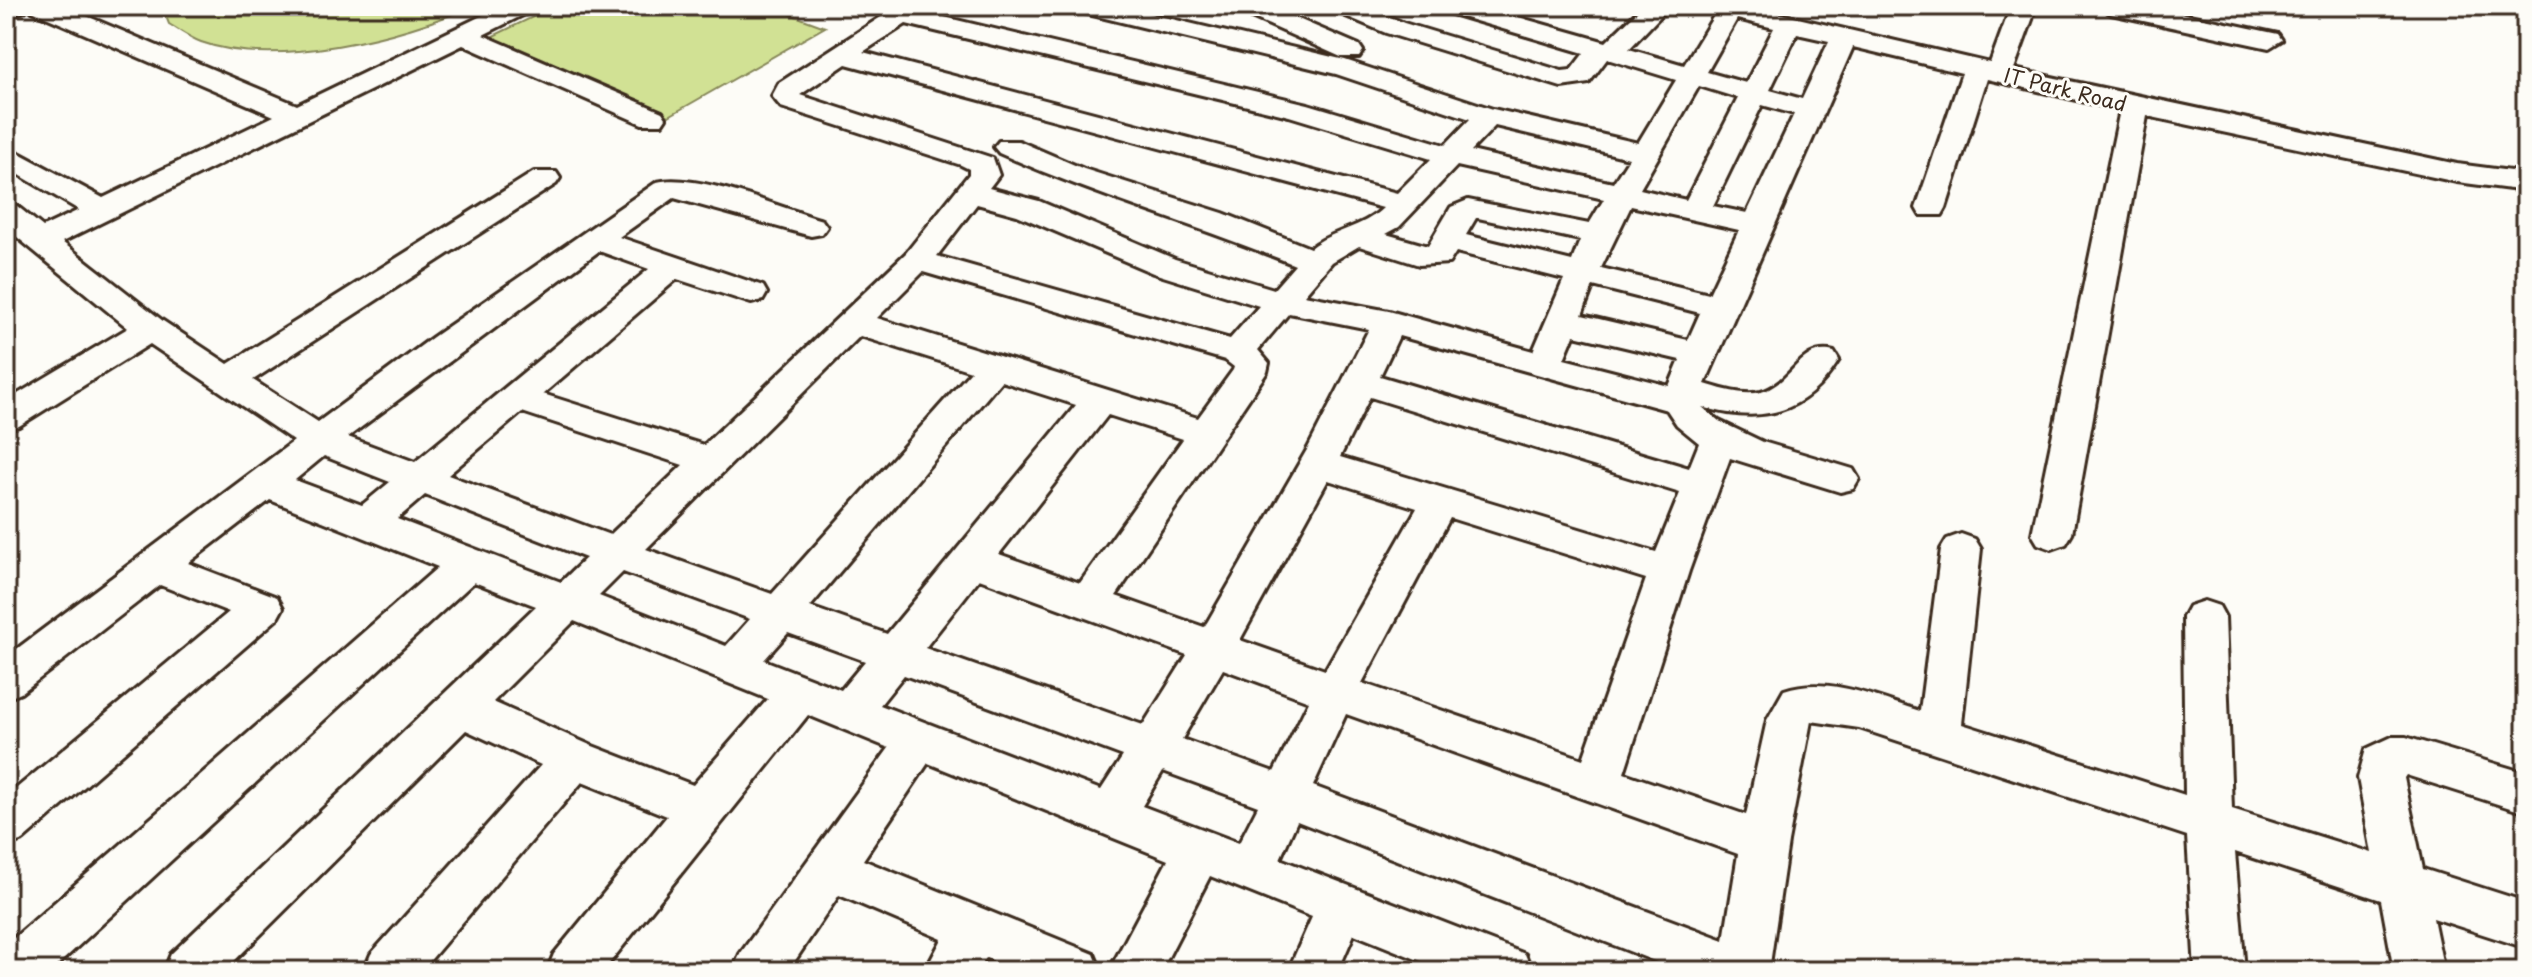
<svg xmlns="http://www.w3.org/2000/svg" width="2532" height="977" font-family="'Playpen Sans',sans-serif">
<rect width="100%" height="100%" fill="#fdfcf7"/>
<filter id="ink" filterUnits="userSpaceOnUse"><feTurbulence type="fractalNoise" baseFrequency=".0125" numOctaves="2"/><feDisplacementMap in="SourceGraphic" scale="16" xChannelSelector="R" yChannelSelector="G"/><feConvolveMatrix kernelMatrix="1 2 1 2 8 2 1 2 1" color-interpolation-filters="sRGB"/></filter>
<g filter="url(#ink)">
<path fill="#d1e194" stroke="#868659" stroke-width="2" d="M162 6H472C403 37 275 69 201 42 190 38 179 30 169 24Z
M556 6H768L825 27 669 116 489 38Z"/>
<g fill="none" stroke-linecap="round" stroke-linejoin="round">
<defs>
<path id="minor" d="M6 6H63L297 105 502 6H535L531 11 483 35 662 112 666 118 662 124H642L463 45 62 242 163 321 228 364 534 172H556L560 178 556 184 253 380 318 422 433 337 657 182C696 172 782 208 822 220L827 227 822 234 811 236 674 198 619 237 763 286 767 293 763 300 751 303 677 279 543 394 704 445 906 253 969 174V169L961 165 781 107 772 96 779 83 898 6H928L923 12 1308 104 1445 145 1470 119 1336 74 1076 11 1072 6H1117L1345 60 1493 109 1638 143 1676 80 1607 59 1589 83 1561 87 1386 33 1334 11 1330 6H1365L1404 23 1562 71 1571 70 1584 53 1442 11 1438 6H1479L1606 42 1643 6H1670L1629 49 1684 65 1715 14 1704 11 1700 6H1746L1990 63 2011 6H2037L2014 69 2457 164 2526 173V191L2457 182 2147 116 2072 534 2066 544 2052 549 2038 544 2032 534 2120 110 1987 79 1946 208 1942 215H1920L1916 208 1962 73 1853 47 1705 384C1721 389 1743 396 1761 392 1792 384 1800 343 1834 352L1839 360C1805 415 1761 424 1702 407L1719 421 1763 442 1853 469 1859 479 1853 489 1840 492 1730 458 1689 571 1624 773 1746 815 1767 720 1784 690C1828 675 1877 698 1920 711L1941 549 1947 539 1961 534 1975 539 1981 549 1962 724 2185 795 2183 617 2189 606 2204 601 2219 606 2225 617 2232 809 2372 853 2358 778 2366 749 2392 737H2406L2526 773V813L2406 775 2404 778 2423 869 2526 902V948L2433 918 2444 971H2394L2381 900 2235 852 2245 971H2195L2187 836 1859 728 1811 721 1788 842 1769 971H1680L1297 821 1280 859 1525 954 1532 971H1446L1354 934 1338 971H1288L1312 917 1210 876 1161 971H1109L1168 860 928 763 863 860 1094 954 1101 971H1018L986 958 978 971H925L942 939 839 895 788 971H733L740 954 889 748 808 715 603 971H547L554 954 667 816 582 782 421 971H364L371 954 541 765 466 730 224 971H164L171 954 536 606 474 582 51 971H6V945L438 567 270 500 188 563 277 597 283 608 277 619 23 840 6 846V797L229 612 160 585 21 693 6 699V657L294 441 150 344 19 426 6 429V401L128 328 6 228V204L17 206 43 227 79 210 6 167V146L103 198 274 116 32 11 28 6 25 11 6 18ZM1737 19 1774 28 1746 83 1707 72ZM906 24 1289 116 1431 159 1397 193 863 52ZM1797 34 1829 41 1802 99 1770 90ZM846 64 1383 208C1363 228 1332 230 1310 248L1223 213 1084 169 1019 141H999L994 147 999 153C1095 196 1197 225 1295 265L1274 289 1175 259 1039 201 989 188 999 175 993 158 800 95ZM1699 86 1738 98 1686 200 1640 189ZM1762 105 1794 114 1747 213 1713 206ZM1495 126 1629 158 1613 183 1471 151ZM1457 166 1604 199 1589 224 1468 200 1451 207 1428 246 1386 234 1399 227ZM977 204 1017 215 1153 273 1259 306 1230 339 937 256ZM1631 206 1739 230 1709 294 1601 268ZM1476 218H1478L1580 240 1572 261 1466 235ZM1359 246 1419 265 1449 263 1456 252 1564 279 1533 351 1389 311 1304 295 1332 262ZM599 251 649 269 415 462 348 437ZM923 272 1225 360 1234 367 1233 370 1198 418 877 318ZM1593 286 1700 313 1688 340 1582 315ZM1289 313 1369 329 1308 448 1208 621 1204 627 1116 596 1267 372 1269 363 1258 350ZM1574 335 1680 360 1669 386 1564 359ZM860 336 971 371 772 594 646 549ZM1399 336 1667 410 1677 425 1699 443 1689 468 1380 376ZM1001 381 1076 405 887 634 810 607ZM1370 397 1680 493 1656 552 1340 457ZM522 412 683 465 610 535 448 475ZM1108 415 1183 439 1080 583 999 554ZM324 456 390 482 362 505 295 480ZM1328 480 1417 508 1325 670 1240 640ZM425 495 586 558 561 582 397 519ZM1450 518 1646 579 1583 759 1362 683ZM623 572 750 619 726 646 599 596ZM979 579 1187 655 1143 725 925 648ZM574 621 768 699 693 785 590 745 493 702ZM788 633 865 661 841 690 764 660ZM1223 669 1309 701 1274 772 1182 739ZM904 675 1123 756 1101 790 880 705ZM1346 714 1738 854 1724 940 1313 786ZM1163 771 1258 806 1239 843 1142 806Z
M1234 6H1268L1359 45 1363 51 1359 57H1341L1238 11Z
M2098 6H2147L2278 34 2282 40 2269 48 2111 14Z"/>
</defs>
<use href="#minor" stroke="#3b2a1e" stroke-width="6"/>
<use href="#minor" fill="#fdfcf7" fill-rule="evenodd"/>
</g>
</g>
<g text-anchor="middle" stroke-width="6" stroke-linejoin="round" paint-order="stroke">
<g font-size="20" fill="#3b2a1e" stroke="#fdfcf7">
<text transform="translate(2065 90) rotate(14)" y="7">IT Park Road</text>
</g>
</g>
<rect width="2532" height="977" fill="none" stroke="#fdfcf7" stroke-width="32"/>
<rect x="16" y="16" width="2500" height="945" fill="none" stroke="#3b2a1e" stroke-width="3" filter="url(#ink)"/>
</svg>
